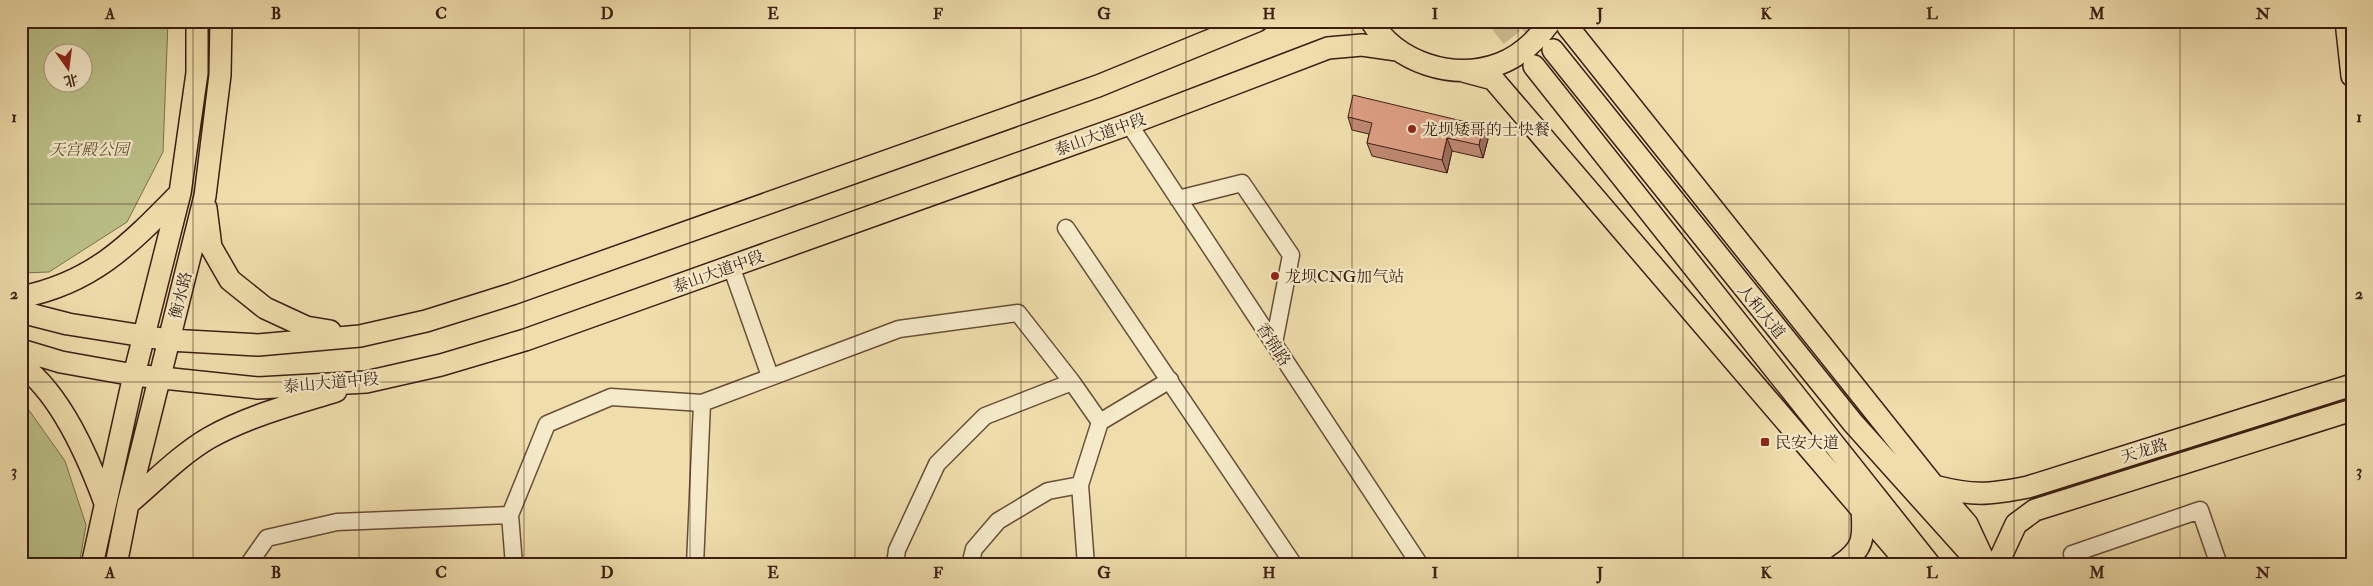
<svg xmlns="http://www.w3.org/2000/svg" width="2373" height="586" font-family="'IM FELL Double Pica','Noto Serif SC',serif">
<rect width="100%" height="100%" fill="#efdeac"/>
<filter id="stains"><feTurbulence type="fractalNoise" baseFrequency=".004" numOctaves="4"/><feColorMatrix values="0 0 0 0 .2 0 0 0 0 .09 0 0 0 0 .02 0 0 0 .5 -.17"/></filter>
<radialGradient id="worn" r=".72"><stop offset=".6" stop-color="#630" stop-opacity="0"/><stop offset="1" stop-color="#630" stop-opacity=".3"/></radialGradient>
<path fill="#bbc188" stroke="#7c704e" fill-rule="evenodd" d="M21 21H168L163 152 127 222 49 272 21 273ZM52 52H82V82H52Z
M21 399 65 461 86 525 79 565H21Z"/>
<g fill="none" stroke-linecap="round" stroke-linejoin="round">
<path stroke="#cbb88d" stroke-width="21" stroke-dasharray="21 11" stroke-linecap="butt" d="M1499 21 1533 64
M1529 21 1551 48"/>
<defs>
<path id="minor" d="M1129 124 1420 565
M1178 199 1242 183 1291 255 1274 343
M1066 228 1294 565
M731 266 770 376
M1100 422 1170 380
M248 565 267 538 337 522 510 515
M514 565 510 515 547 424 611 397 702 403 899 329 1018 313 1072 382 1100 422 1080 485 1086 565
M695 565 702 403
M895 565 897 550 937 464 985 416 1072 382
M970 565 974 549 998 521 1048 491 1080 485
M2079 565 2072 554 2200 510 2219 565"/>
<path id="major" d="M1371 21C1397 63 1453 81 1499 64 1521 56 1537 40 1551 21
M1567 21 1568 27 1934 486 1967 524 1986 565
M2346 21 2352 76
M1553 50 1853 423 1977 561
M1534 66 1930 565
M1463 71 1493 79 1909 565
M206 208 211 247 230 280 265 308 306 327 330 331
M21 297C93 283 130 244 180 193
M21 312 68 324 169 340 258 345 360 336 426 321 512 294 1098 86 1257 21
M21 350 61 362 134 375 258 388 366 382 441 365 525 340 1129 124 1328 48 1362 45 1397 50
M21 365C61 394 88 457 105 503
M1934 486C1973 496 1988 495 2028 487L2352 385
M128 504C154 482 180 455 209 438 248 416 294 404 336 391
M92 565 134 375 180 193 197 73V21
M116 565 128 504 205 196 220 75 221 21
M1840 565C1864 549 1864 538 1862 510
M1997 565 2016 524 2035 510 2352 410"/>
</defs>
<use href="#minor" stroke="#694e39" stroke-width="19"/>
<use href="#major" stroke="#3c1e13" stroke-width="24"/>
<use href="#minor" stroke="#f5eac9" stroke-width="16"/>
<use href="#major" stroke="#efdeac" stroke-width="21"/>
</g>
<path fill="#c08973" stroke="#3c1e13" d="M1348 117 1488 139 1483 158 1452 151 1447 173 1372 156 1367 143 1369 134 1352 130Z"/>
<path fill="#9c6f5e" stroke="#3c1e13" d="M1483 126 1488 139 1483 158 1479 145Z
M1447 138 1452 151 1447 173 1442 160Z"/>
<path fill="#df9f86" stroke="#3c1e13" d="M1353 95 1483 126 1479 145 1447 138 1442 160 1367 143 1372 123 1348 117Z"/>
<path fill="none" stroke="#3c1e13" stroke-width="1" stroke-opacity="0.55" d="M193 21V565M359 21V565M524 21V565M690 21V565M855 21V565M1021 21V565M1186 21V565M1352 21V565M1518 21V565M1683 21V565M1849 21V565M2014 21V565M2180 21V565M21 204H2352M21 382H2352"/>
<g fill="#8f2418" stroke="#f5eac9" stroke-width="2">
<circle cx="1412" cy="129" r="5"/>
<circle cx="1275" cy="276" r="5"/>
<rect x="1760" y="437" width="10" height="10" rx="2.5"/>
</g>
<g text-anchor="middle" stroke-width="4.5" stroke-linejoin="round" paint-order="stroke">
<g font-size="16" fill="#3c1e13" stroke="#f5eac9" text-anchor="start">
<text x="1422" y="135">龙坝矮哥的士快餐</text>
<text x="1285" y="282">龙坝CNG加气站</text>
<text x="1775" y="448">民安大道</text>
</g>
<g font-size="16" fill="#3c1e13" stroke="#f5eac9">
<text transform="translate(1100 134) rotate(-20)" y="6">泰山大道中段</text>
<text transform="translate(718 271) rotate(-20)" y="6">泰山大道中段</text>
<text transform="translate(180 295) rotate(-76)" y="6">衡水路</text>
<text transform="translate(1762 311) rotate(51)" y="6">人和大道</text>
<text transform="translate(1274 344) rotate(57)" y="6">香锦路</text>
<text transform="translate(331 382) rotate(-5)" y="6">泰山大道中段</text>
<text transform="translate(2144 450) rotate(-17)" y="6">天龙路</text>
</g>
<g font-size="16" font-style="italic" fill="#624f36" stroke="#f5eac9">
<text x="89" y="155">天宫殿公园</text>
</g>
</g>
<rect width="2373" height="586" fill="none" stroke="#efdeac" stroke-width="55"/>
<g transform="translate(68 68) rotate(166)"><circle r="24" fill="#f5eac9" stroke="#ab9880"/>
<path d="M0-4L9 19L0 12L-9 19Z" fill="#8f2418"/>
<text y="-8" font-size="14" font-weight="bold" text-anchor="middle" fill="#3c1e13">北</text>
</g>
<rect x="28" y="28" width="2318" height="530" fill="none" stroke="#3c1e13" stroke-width="2"/>
<g font-size="16" text-anchor="middle" font-weight="bold" fill="#3c1e13">
<text x="110" y="19">A</text>
<text x="276" y="19">B</text>
<text x="441" y="19">C</text>
<text x="607" y="19">D</text>
<text x="773" y="19">E</text>
<text x="938" y="19">F</text>
<text x="1104" y="19">G</text>
<text x="1269" y="19">H</text>
<text x="1435" y="19">I</text>
<text x="1600" y="19">J</text>
<text x="1766" y="19">K</text>
<text x="1932" y="19">L</text>
<text x="2097" y="19">M</text>
<text x="2263" y="19">N</text>
<text x="14" y="122">1</text>
<text x="2359" y="122">1</text>
<text x="14" y="299">2</text>
<text x="2359" y="299">2</text>
<text x="14" y="476">3</text>
<text x="2359" y="476">3</text>
<text x="110" y="578">A</text>
<text x="276" y="578">B</text>
<text x="441" y="578">C</text>
<text x="607" y="578">D</text>
<text x="773" y="578">E</text>
<text x="938" y="578">F</text>
<text x="1104" y="578">G</text>
<text x="1269" y="578">H</text>
<text x="1435" y="578">I</text>
<text x="1600" y="578">J</text>
<text x="1766" y="578">K</text>
<text x="1932" y="578">L</text>
<text x="2097" y="578">M</text>
<text x="2263" y="578">N</text>
</g>
<rect width="100%" height="100%" filter="url(#stains)"/>
<rect width="100%" height="100%" fill="url(#worn)"/>
</svg>
